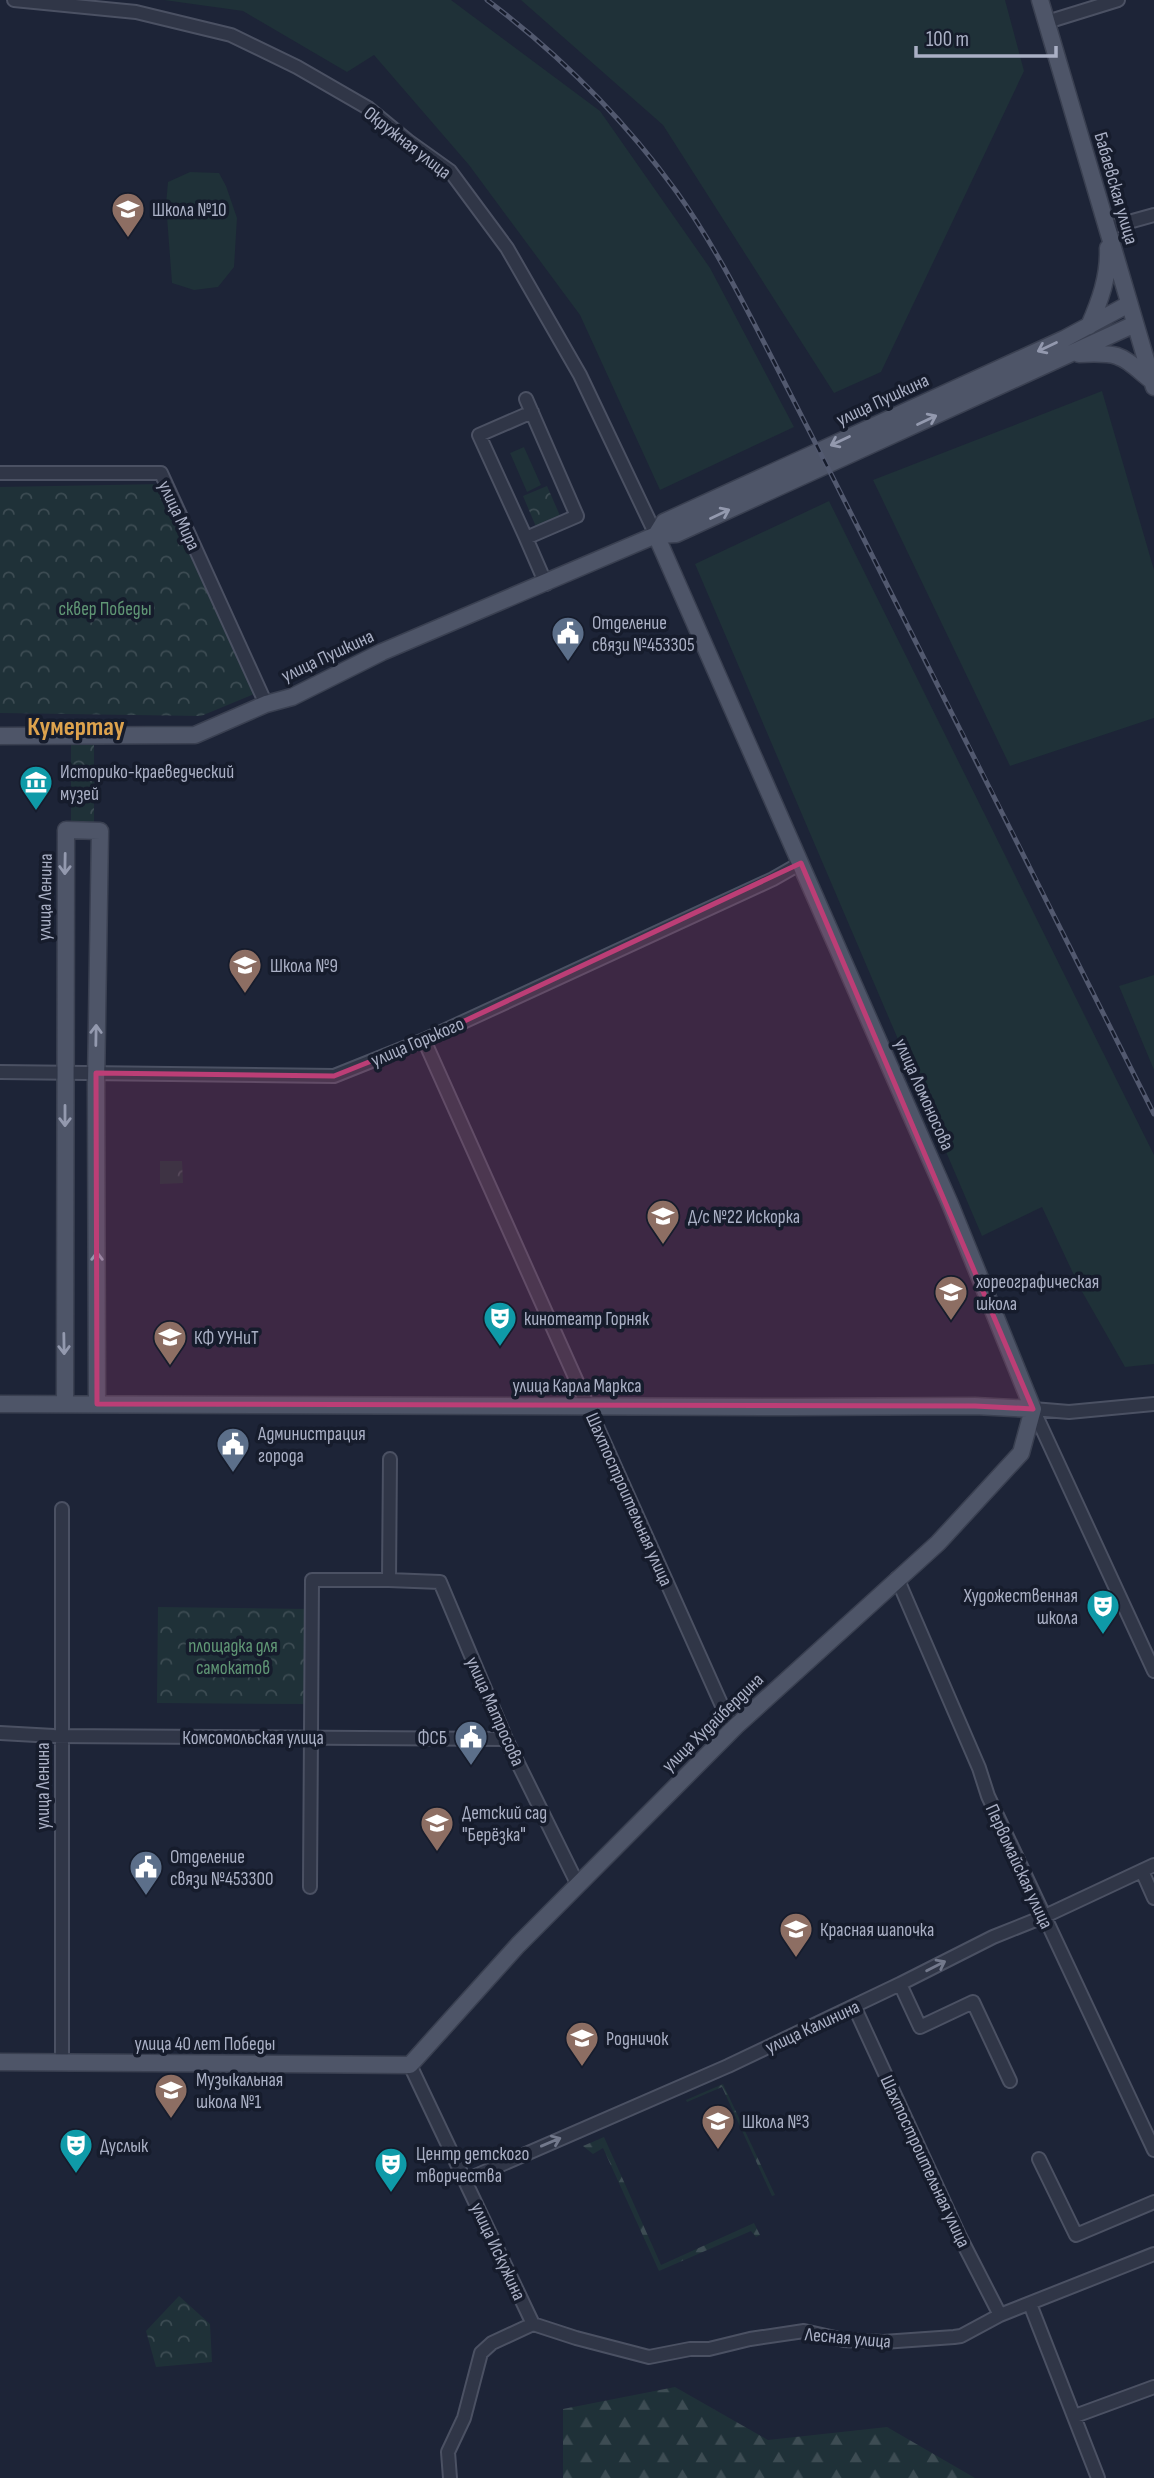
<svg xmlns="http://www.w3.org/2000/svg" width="1154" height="2478" font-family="'Sofia Sans Condensed',sans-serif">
<defs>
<pattern id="forest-firs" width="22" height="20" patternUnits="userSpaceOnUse" patternTransform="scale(1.75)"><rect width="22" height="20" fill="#1f3138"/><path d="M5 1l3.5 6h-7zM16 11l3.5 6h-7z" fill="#3d4c53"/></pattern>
<pattern id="park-crowns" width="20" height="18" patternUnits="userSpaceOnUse" patternTransform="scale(1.75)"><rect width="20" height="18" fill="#1f3138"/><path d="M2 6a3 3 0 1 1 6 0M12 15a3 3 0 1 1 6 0" fill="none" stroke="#3d4c53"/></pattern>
</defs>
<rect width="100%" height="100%" fill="#1d2437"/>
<path fill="url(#forest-firs)" d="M723 2084 775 2195 772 2196 722 2087 687 2102 686 2100Z
M604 2137 661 2265 754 2223 760 2235 756 2237 751 2231 659 2271 603 2148 593 2154 583 2146Z
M675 2387 768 2440 887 2427 975 2478H563V2409Z"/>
<path fill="url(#park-crowns)" d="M164 484 259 692 201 716 0 713V487Z
M547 486 561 518 537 529 523 496Z
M71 742H94V824H71Z
M160 1161H182L183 1183 160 1184Z
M158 1607 308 1609 307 1704 157 1703Z
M179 2296 210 2324 212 2362 156 2367 146 2331Z"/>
<path fill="#1f3138" d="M164 0H451L600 111 710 268 794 427 660 490 580 315 469 165 374 55 347 72 243 11Z
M521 0H1005L1024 71 881 372 834 393 663 125Z
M190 172 219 173 226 186 237 218 234 267 218 287 194 290 172 283 166 204 168 182Z
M1102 391 1154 570V718L1010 766 873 480Z
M524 447 541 485 527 492 510 453Z
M829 501 1154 1155V1364L1125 1367 1080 1288 1042 1207 982 1236 695 564Z
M1154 975V1070L1119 986Z"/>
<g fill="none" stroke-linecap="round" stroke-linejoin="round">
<defs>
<path id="minor" d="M14 0 136 12 231 35 297 67 368 108 408 141 450 171 507 248 580 375 656 535
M1047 22 1118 0
M1107 228 1154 215
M526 399 577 516 526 538 546 584
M0 473H161L266 704
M526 538 479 435 532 412
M424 1040 723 1708 736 1726
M0 1072 334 1076 424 1040 773 879 801 863
M1033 1409 1154 1671
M1033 1409 1069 1412 1154 1404
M390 1459 389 1580 440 1582 506 1739 578 1885
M62 1509V2063
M897 1578 979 1768 988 1796 1154 2150
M0 1733 54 1736 506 1739
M1142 1871 1154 1898
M310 1887 312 1580H389
M900 1984 920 2027 973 2002 1010 2081
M854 2006 960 2237 1000 2315
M410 2065 533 2324
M1039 2159 1076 2235 1154 2202
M466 2180 728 2066 900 1984 993 1937 1043 1917 1154 1865
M1030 2304 1098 2478
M533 2324 576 2338 649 2357 690 2349H709L750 2339 804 2331 844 2340 883 2342 954 2337 961 2336 1000 2315 1154 2254
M1075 2416 1154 2387
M450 2478 448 2452 464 2418 481 2353 492 2343 533 2324"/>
<path id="major" d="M1040 0 1154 387
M1089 326C1100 301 1109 276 1108 248
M1079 354C1122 352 1120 355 1152 381
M656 535 950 1204 1033 1409
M656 535 664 522 1064 339 1129 304
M0 736 195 735 266 704 292 697 382 652 656 535 676 534 1135 324
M0 1404 792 1407 975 1406 1033 1409
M65 1404 66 830 100 831 96 1085 97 1404
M0 2062 410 2065 518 1945 736 1726 938 1543 1021 1453 1033 1409"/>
</defs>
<use href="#minor" stroke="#4b5163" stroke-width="16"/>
<use href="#major" stroke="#3a4051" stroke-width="19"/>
<use href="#minor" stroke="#303647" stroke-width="12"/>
<use href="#major" stroke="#4e5568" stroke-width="16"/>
<defs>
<path id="rail" d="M487 0C559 54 623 118 676 191 714 244 744 304 774 362 812 436 850 511 887 585 977 761 1065 938 1154 1114"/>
</defs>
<use href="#rail" stroke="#52596f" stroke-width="5"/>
<use href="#rail" stroke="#161c2c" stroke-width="2.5" stroke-dasharray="8" stroke-linecap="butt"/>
</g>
<defs><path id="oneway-shaft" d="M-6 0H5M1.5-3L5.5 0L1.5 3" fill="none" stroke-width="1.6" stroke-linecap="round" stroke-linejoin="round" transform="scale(1.75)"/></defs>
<g stroke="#9399ae">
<use href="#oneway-shaft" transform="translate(1047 347) rotate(155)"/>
<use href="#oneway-shaft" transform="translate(927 420) rotate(-25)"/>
<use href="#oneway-shaft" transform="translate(840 441) rotate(155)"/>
<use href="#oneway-shaft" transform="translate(720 514) rotate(-25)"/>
<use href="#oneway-shaft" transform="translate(65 864) rotate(91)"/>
<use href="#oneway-shaft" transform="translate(96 1035) rotate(-89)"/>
<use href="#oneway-shaft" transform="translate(65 1116) rotate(90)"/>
<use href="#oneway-shaft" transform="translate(97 1262) rotate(-90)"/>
<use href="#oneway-shaft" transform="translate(64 1344) rotate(89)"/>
</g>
<g stroke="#73798c">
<use href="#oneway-shaft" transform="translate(936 1966) rotate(-27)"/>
<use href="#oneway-shaft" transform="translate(551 2142) rotate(-23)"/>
</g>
<path fill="#bc3e76" fill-opacity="0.2" stroke="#bc3e76" stroke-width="5" stroke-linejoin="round" d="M801 863 1033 1409 975 1406 97 1404 96 1073 334 1076 424 1040Z"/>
<defs>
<symbol id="school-pin" viewBox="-11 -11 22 30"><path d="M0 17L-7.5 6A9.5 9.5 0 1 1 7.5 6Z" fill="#8d6e63" stroke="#161c2c"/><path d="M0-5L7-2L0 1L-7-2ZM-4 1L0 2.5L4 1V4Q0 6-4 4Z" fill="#fff"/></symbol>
<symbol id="civic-pin" viewBox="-11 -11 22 30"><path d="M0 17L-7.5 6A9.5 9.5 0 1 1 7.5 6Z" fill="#5c6f8a" stroke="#161c2c"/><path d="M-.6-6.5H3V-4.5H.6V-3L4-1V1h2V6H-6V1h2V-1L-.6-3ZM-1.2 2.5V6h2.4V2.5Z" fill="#fff"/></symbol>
<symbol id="museum-pin" viewBox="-11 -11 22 30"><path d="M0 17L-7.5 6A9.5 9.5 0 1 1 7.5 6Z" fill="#0f9aa8" stroke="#161c2c"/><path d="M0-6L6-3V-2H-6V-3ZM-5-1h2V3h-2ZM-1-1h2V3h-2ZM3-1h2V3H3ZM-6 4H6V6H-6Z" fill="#fff"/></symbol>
<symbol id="theatre-pin" viewBox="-11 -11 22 30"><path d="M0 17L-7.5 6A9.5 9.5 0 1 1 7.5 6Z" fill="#0f9aa8" stroke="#161c2c"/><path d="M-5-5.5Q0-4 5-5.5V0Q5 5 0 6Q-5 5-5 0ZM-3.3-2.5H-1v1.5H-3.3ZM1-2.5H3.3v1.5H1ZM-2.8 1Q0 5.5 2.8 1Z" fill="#fff"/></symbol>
<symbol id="university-pin" viewBox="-11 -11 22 30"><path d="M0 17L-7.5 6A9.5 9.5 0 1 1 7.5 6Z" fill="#8d6e63" stroke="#161c2c"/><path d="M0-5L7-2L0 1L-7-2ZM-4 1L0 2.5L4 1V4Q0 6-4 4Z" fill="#fff"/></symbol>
</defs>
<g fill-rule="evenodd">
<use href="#school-pin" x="109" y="190" width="38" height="52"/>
<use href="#civic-pin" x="549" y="614" width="38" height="52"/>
<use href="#museum-pin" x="17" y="763" width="38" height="52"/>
<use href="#school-pin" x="226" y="946" width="38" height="52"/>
<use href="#school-pin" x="644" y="1197" width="38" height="52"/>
<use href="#school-pin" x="932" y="1273" width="38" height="52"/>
<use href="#theatre-pin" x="481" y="1299" width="38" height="52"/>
<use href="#university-pin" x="151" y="1318" width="38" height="52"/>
<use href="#civic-pin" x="214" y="1425" width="38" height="52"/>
<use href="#theatre-pin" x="1084" y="1587" width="38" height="52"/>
<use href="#civic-pin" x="452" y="1718" width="38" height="52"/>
<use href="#school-pin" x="418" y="1804" width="38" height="52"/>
<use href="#civic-pin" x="127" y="1848" width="38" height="52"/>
<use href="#school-pin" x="777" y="1910" width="38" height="52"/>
<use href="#school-pin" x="563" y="2019" width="38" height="52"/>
<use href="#school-pin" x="152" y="2071" width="38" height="52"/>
<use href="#school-pin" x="699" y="2102" width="38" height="52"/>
<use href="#theatre-pin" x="57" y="2126" width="38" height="52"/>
<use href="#theatre-pin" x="372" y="2145" width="38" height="52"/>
</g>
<g text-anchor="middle" stroke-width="7" stroke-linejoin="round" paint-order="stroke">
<g font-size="19" fill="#aab0c5" stroke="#161c2c">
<text transform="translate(408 142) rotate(38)" y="7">Окружная улица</text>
<text transform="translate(1117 188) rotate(74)" y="7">Бабаевская улица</text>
<text transform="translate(882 399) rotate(-25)" y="7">улица Пушкина</text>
<text transform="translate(180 515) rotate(65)" y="7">улица Мира</text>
<text transform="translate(327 655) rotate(-25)" y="7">улица Пушкина</text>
<text transform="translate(44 897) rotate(-89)" y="7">улица Ленина</text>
<text transform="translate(417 1041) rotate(-23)" y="7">улица Горького</text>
<text transform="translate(925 1094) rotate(66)" y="7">улица Ломоносова</text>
<text x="577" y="1392">улица Карла Маркса</text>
<text transform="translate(630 1499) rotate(66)" y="7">Шахтостроительная улица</text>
<text transform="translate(496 1711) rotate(66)" y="7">улица Матросова</text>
<text transform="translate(712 1722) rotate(-44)" y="7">улица Худайбердина</text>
<text x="253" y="1744">Комсомольская улица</text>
<text transform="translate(42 1786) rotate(-90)" y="7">улица Ленина</text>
<text transform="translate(1020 1866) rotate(65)" y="7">Первомайская улица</text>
<text transform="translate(812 2026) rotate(-25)" y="7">улица Калинина</text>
<text x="205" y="2050">улица 40 лет Победы</text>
<text transform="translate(926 2161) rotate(65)" y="7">Шахтостроительная улица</text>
<text transform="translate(499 2251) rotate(65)" y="7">улица Искужина</text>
<text transform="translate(848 2337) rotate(5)" y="7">Лесная улица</text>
</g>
<g font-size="19" fill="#aab0c5" stroke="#161c2c" text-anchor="start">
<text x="152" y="216">Школа №10</text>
<text x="592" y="629">Отделение<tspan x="592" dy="22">связи №453305</tspan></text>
<text x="60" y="778">Историко-краеведческий<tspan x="60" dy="22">музей</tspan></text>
<text x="270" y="972">Школа №9</text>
<text x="688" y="1223">Д/с №22 Искорка</text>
<text x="976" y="1288">хореографическая<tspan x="976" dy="22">школа</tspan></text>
<text x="524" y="1325">кинотеатр Горняк</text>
<text x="194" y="1344">КФ УУНиТ</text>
<text x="258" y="1440">Администрация<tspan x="258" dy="22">города</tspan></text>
<text x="1078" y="1602" text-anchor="end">Художественная<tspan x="1078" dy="22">школа</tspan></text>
<text x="447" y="1744" text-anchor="end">ФСБ</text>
<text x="462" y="1819">Детский сад<tspan x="462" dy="22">"Берёзка"</tspan></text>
<text x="170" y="1863">Отделение<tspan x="170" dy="22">связи №453300</tspan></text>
<text x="820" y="1936">Красная шапочка</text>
<text x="606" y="2045">Родничок</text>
<text x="196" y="2086">Музыкальная<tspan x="196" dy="22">школа №1</tspan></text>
<text x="742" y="2128">Школа №3</text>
<text x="100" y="2152">Дуслык</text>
<text x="416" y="2160">Центр детского<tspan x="416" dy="22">творчества</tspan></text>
</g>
<g font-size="19" fill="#609775" stroke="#161c2c">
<text x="105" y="615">сквер Победы</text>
<text x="233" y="1652">площадка для<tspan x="233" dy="22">самокатов</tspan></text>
</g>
<g font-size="26" font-weight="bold" fill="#dda24d" stroke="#161c2c">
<text x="76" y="735">Кумертау</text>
</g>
</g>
<path d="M916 46v10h140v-10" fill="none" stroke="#aab0c5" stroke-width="3.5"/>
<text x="926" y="46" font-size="21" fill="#aab0c5" stroke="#161c2c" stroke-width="5" paint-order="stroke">100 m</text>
</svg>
